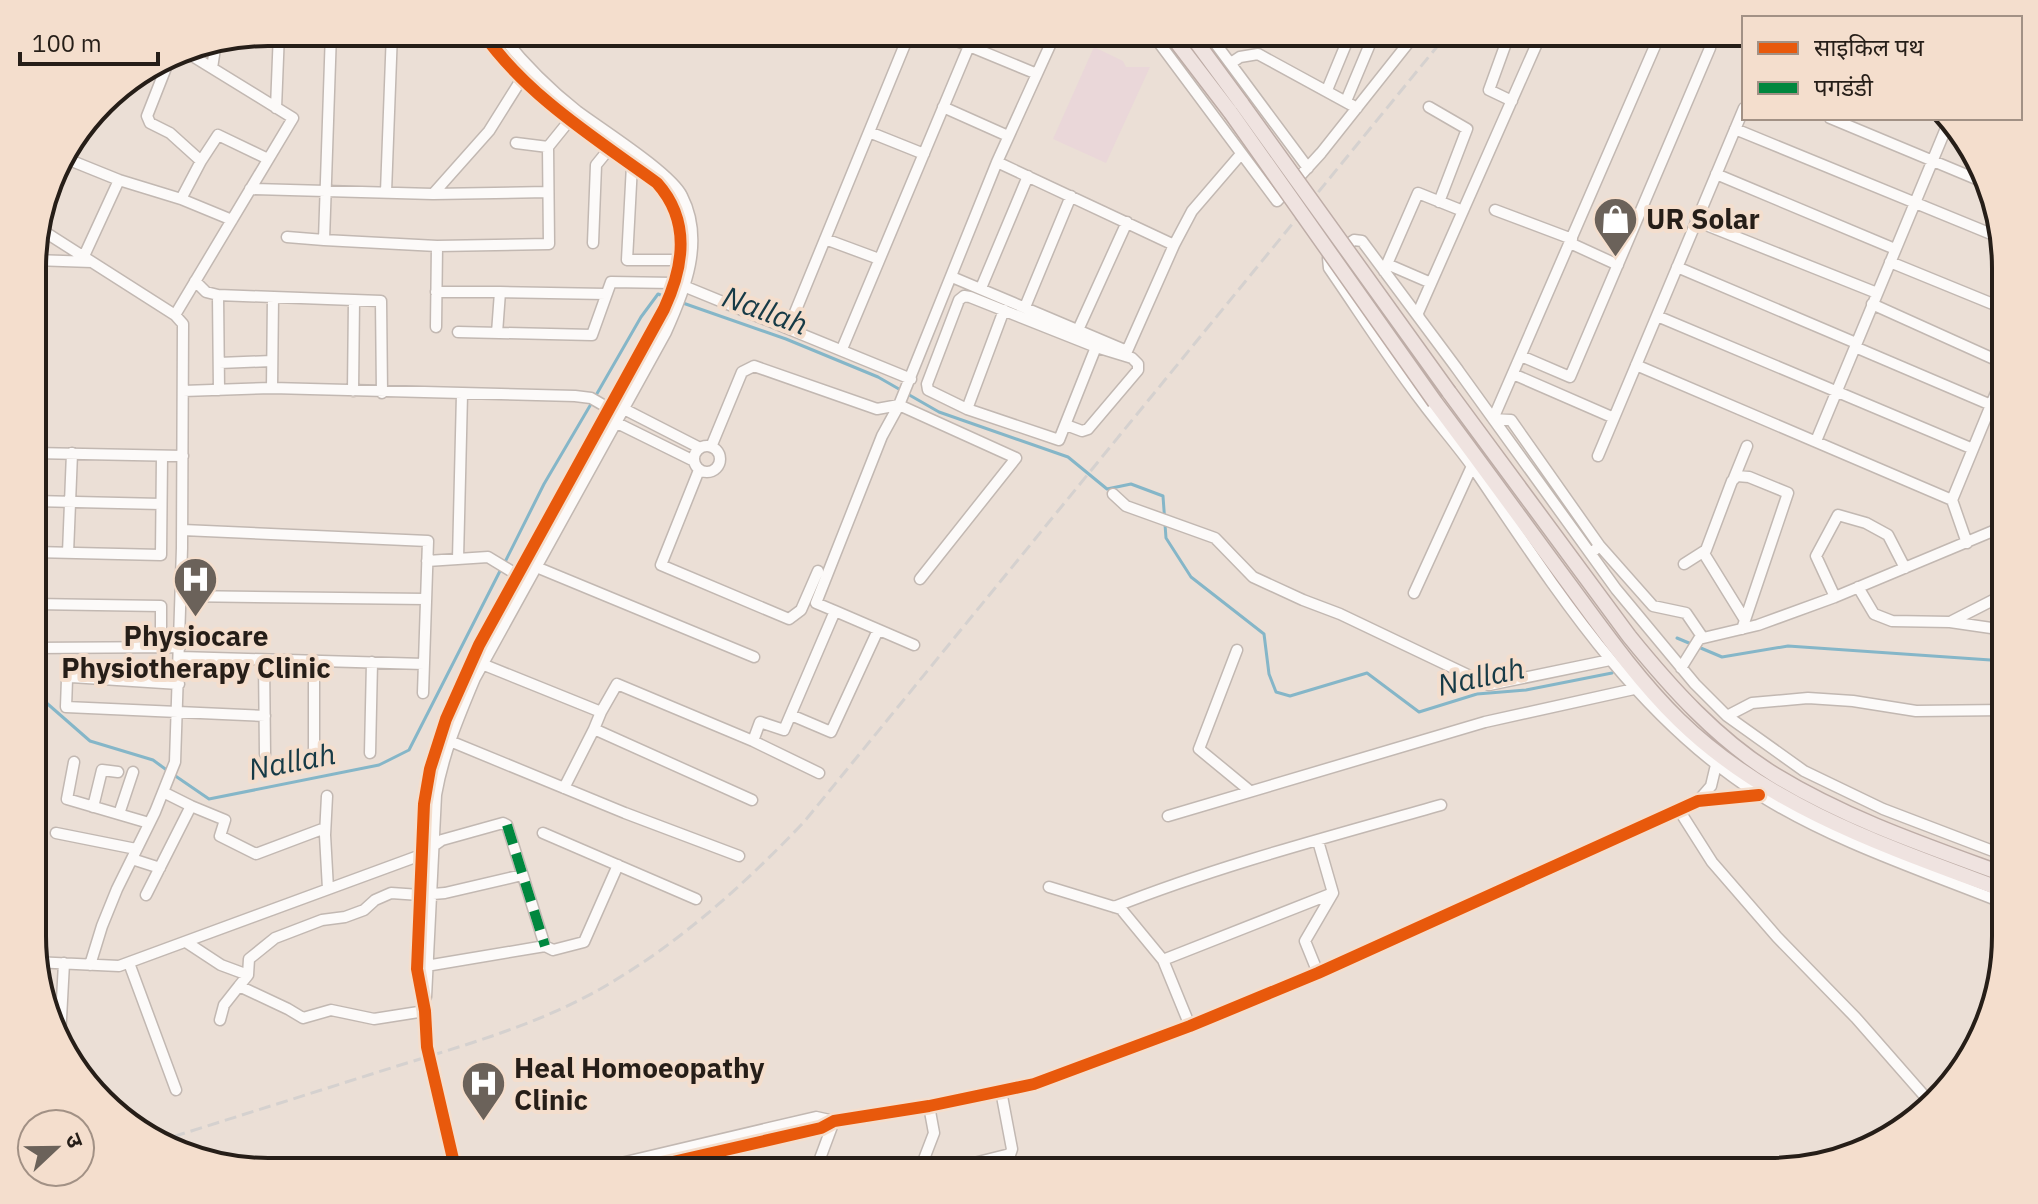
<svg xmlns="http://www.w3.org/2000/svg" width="2038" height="1204" font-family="'IBM Plex Sans','Noto Sans Devanagari',sans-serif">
<rect width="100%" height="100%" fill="#ebdfd6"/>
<path fill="#ead7d9" d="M1094 47 1123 61 1126 67H1150L1106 163 1053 139Z"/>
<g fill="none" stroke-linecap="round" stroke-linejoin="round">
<path stroke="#85b6c8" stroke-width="3" d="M680 302 786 339 878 377 939 412 1068 457 1107 489 1131 484 1163 496 1166 538 1191 577 1264 634 1269 674 1276 692 1290 696 1367 673 1419 712 1477 694 1526 690 1612 673
M595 397 641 317 658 294 666 297
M505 562 544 484 591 404
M1677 638 1722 657 1788 646 2005 661
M34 692 90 741 153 760 168 771
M174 775 209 799 379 765 409 750 501 569"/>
<defs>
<path id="minor" d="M331 32 324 240 437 246
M935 32 1037 74
M1151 32 1277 201 1321 153 1417 32
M1207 32 1308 168
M1510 32 1489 90 1512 101
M1231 63 1240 57 1258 54 1357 108
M212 68 216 42
M1327 90 1351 32
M1346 101 1375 32
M943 107 1008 136
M1429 107 1467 129 1439 202
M276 108 279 32
M1830 118 1981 181
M1735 129 2001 238
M869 132 924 154
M516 143 548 147
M62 157 119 180 181 199 201 161 170 133 150 123 147 116 171 55
M201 161 218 135 268 159
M997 162 1174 245
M632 165 627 260H678
M1716 174 1895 249
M250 189 433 194 489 131 526 72
M386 192 392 32
M433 194 548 192
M181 199 232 220
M1495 210 1572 239
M1696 221 1877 293
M37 227 175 315 183 324 182 548 175 762 155 812 117 889 102 926 90 965
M287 237 324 240
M825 239 879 259
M593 243 596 165 609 149
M1570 243 1618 265
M84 256 119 180
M34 260 92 262
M1890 262 2005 309
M1387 264 1431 283
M1677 267 1856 343
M1384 271 1418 193 1463 211
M952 277 1127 351 1174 245 1192 211 1241 154
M195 281 206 292 218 295
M981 288 1028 176
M436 292H500
M964 296 970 297 1096 347 1059 440 967 409 928 390 927 384 959 300Z
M1872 304 2005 364
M1025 307 1071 196
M175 315 293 118 181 49
M1657 316 1973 449
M1419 317 1417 315 1542 32
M436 327 437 246 549 244 548 147 569 121
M789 327 910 32
M1078 330 1127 222
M458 332 592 335 611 282 673 283 686 287 911 379
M497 333 500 292 606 294
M1855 347 1991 405
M842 349 969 46
M1521 356 1570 377 1710 48
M219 363 272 361
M1636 365 1952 500
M1455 366 1616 589 1695 684 1727 716 1804 771 1883 809 2006 856
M1458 370 1362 241 1354 240 1328 258 1329 268C1360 313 1389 359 1422 402 1439 425 1458 446 1474 469 1555 588 1633 714 1758 794 1832 841 1924 871 2006 904
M1513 374 1614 418
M272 388 273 297
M219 390 218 295 381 301 382 393
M183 391 272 388 575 396 591 398 610 409
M353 391 354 300
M620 407 700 448
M967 409 1004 310
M613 421 694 461
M1066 425 1082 431 1088 429 1138 370V364L1132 358 1096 347
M1816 441 1949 121
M694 459a13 13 0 1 1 26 0a13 13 0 1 1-26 0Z
M711 447 742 372 754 366 877 409 899 405 997 162 1056 32
M34 453 183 456
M1598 456 1744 108
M699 470 661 565 789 619 801 610 818 571
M1734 478 1747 446
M1113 494 1126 506 1215 538 1253 577 1303 600 1340 614 1489 685 1610 660
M34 501 161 504
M183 530 428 541 423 693
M1967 543 1952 500 2005 371
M1599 545 1511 420 1493 419 1661 32
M1595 550 1599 545 1653 606 1686 613 1703 638
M34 552 161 555 162 456
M1703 552 1745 620
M68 553 72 453
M458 559 462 394
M427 561 488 557 516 574
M529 564 754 657
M1684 564 1706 550 1732 481 1737 476 1749 477 1788 493 1742 629
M1858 587 1874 614 1892 621 1950 622 2005 630
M1414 593 1472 466
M181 596 426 599
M1835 597 1816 556 1838 515 1866 523 1888 535 1905 568
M34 604 161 606V647
M835 611 816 603 882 436 899 405 1016 458 920 579
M1952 621 2005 594
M34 648 180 647
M1237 650 1199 749 1250 791
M180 657 424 664
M264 660 265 754
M477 662 601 712 594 729 752 800
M1681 668 1699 639 1758 625 1835 597 2005 526
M179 684 71 677 67 679 66 707 265 716
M601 712 617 684 753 741 819 773
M791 715 831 732 878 630
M1727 716 1752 703 1808 698 1853 701 1916 711 2005 710
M445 739 625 813 739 856
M753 741 760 722 784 730 835 611 914 645
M370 753 372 662
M314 760V661
M74 762 67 799 149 823
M564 788 594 729
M163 792 191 806
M327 796 325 835 328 889
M1698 801 1711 786 1716 765
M93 807 102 770 118 772
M1679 810 1712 862 1777 937 1856 1018 1928 1100
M119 814 133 772
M1168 816 1485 722 1634 689
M56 833 136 849
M543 833 696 899
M132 859 160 868
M1049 887 1121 909 1163 960 1190 1026
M146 895 191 806 225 820 220 836 256 854 325 828
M1114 907C1220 865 1332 836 1441 805
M186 942 221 965 248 975
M1163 960 1333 893
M34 962 119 966 421 855 442 840 503 823 507 825 545 946
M129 963 176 1090
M426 966 545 946 553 950 584 942 618 865
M1318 973 1305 941 1333 893 1318 841
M426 997 436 795C443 754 459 716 475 678L666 332C685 290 705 241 682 196 671 173 601 129 577 111 548 88 522 62 499 32
M425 1011 374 1019 331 1010 303 1018 288 1009 239 986 248 975 249 959 275 938 322 920 345 917 364 910 375 900 391 893 420 895 445 893 522 875
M220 1020 224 1005 239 986
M60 1037 64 963
M1001 1091 1012 1149 1004 1172
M456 1172 427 1047 425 1011 417 969 424 804 430 769 446 719 479 645 664 309C684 266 691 221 657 183 595 138 527 96 482 32
M583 1172 816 1117 834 1121
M629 1172 821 1128 834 1121 929 1106 1034 1084 1190 1026 1318 973 1698 801 1759 795
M815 1172 834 1121
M919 1172 934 1133 929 1106
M938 1172 1010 1154"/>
<path id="highway" d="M1169 32 1231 113
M1189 32 1242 104
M1449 392 1629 636C1671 688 1718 740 1775 775 1847 819 1927 846 2006 875
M1435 402C1481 463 1526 526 1572 588 1605 633 1639 681 1679 720 1769 808 1891 848 2006 891"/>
</defs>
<use href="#minor" stroke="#c2b8b2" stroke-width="13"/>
<use href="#highway" stroke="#beada7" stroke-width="17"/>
<use href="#minor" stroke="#fcfaf9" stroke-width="10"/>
<use href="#highway" stroke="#efe3e0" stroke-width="14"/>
<path stroke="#d5d1cf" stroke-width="3" stroke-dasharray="12 6" stroke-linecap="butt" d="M156 1142C236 1117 315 1092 394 1067 462 1046 530 1027 593 993 673 949 742 887 804 822L1449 32"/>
<defs>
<path id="highway-bridge" d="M1242 104 1449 392
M1231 113 1435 402"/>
</defs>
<use href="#highway-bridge" stroke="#beada7" stroke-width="17" stroke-linecap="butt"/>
<use href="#highway-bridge" stroke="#efe3e0" stroke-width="14"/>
<path stroke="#00873e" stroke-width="10" stroke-dasharray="20 10" stroke-linecap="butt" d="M507 825 545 946"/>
<defs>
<path id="cycleway" d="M456 1172 427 1047 425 1011 417 969 424 804 430 769 446 719 479 645 664 309C684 266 691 221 657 183 595 138 527 96 482 32
M629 1172 821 1128 834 1121 929 1106 1034 1084 1190 1026 1318 973 1698 801 1759 795"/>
</defs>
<use href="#cycleway" stroke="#f4decd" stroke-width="17"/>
<use href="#cycleway" stroke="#e8590c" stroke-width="12"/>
</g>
<defs>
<symbol id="shop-pin" viewBox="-11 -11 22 30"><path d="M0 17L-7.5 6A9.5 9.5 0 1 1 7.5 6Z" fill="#6b625a" stroke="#f4decd"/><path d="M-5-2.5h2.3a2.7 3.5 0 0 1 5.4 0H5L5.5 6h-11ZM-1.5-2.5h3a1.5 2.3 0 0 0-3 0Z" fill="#fff"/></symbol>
<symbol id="hospital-pin" viewBox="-11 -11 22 30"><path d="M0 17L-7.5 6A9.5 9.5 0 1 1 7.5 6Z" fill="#6b625a" stroke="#f4decd"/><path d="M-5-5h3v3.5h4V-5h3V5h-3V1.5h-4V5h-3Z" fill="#fff"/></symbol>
</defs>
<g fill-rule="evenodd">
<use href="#shop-pin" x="1590" y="194" width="51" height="69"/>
<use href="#hospital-pin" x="170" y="554" width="51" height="69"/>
<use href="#hospital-pin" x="458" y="1058" width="51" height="69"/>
</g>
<g text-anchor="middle" stroke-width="8" stroke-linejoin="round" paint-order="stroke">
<g font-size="28" font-weight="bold" fill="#261e18" stroke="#f4decd" text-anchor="start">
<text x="1646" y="229">UR Solar</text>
<text x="196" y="646" text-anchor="middle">Physiocare<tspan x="196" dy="32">Physiotherapy Clinic</tspan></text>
<text x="514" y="1078">Heal Homoeopathy<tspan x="514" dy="32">Clinic</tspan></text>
</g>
<g font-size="30" font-style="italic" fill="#163a46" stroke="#f4decd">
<text transform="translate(765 311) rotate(20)" y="10">Nallah</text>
<text transform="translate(1481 677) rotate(-12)" y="10">Nallah</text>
<text transform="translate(292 762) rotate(-11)" y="10">Nallah</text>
</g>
</g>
<path d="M0 0H2038V1204H0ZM268 46H1770A222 222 0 0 1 1992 268V936A222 222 0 0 1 1770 1158H268A222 222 0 0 1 46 936V268A222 222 0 0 1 268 46Z" fill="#f4decd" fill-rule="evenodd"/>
<path fill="none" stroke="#261e18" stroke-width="4" d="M268 46H1770A222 222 0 0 1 1992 268V936A222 222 0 0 1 1770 1158H268A222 222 0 0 1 46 936V268A222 222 0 0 1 268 46Z"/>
<rect x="1742" y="16" width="280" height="104" fill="#f4decd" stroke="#a29185" stroke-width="2"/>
<rect x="1758" y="42" width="40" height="12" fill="#e8590c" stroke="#a29185" stroke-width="2"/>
<text x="1814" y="56" font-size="24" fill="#261e18">साइकिल पथ</text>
<rect x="1758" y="82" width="40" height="12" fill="#00873e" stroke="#a29185" stroke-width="2"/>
<text x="1814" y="96" font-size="24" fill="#261e18">पगडंडी</text>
<g transform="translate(56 1148) rotate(68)"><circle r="38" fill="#f4decd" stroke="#a29185" stroke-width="2"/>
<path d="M0-6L14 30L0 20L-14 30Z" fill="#6b625a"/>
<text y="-12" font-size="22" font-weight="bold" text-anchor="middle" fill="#261e18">उ</text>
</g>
<path d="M20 52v12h138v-12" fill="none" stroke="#261e18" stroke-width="4"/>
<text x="32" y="52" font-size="24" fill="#261e18" stroke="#f4decd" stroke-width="6" paint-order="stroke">100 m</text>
</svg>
